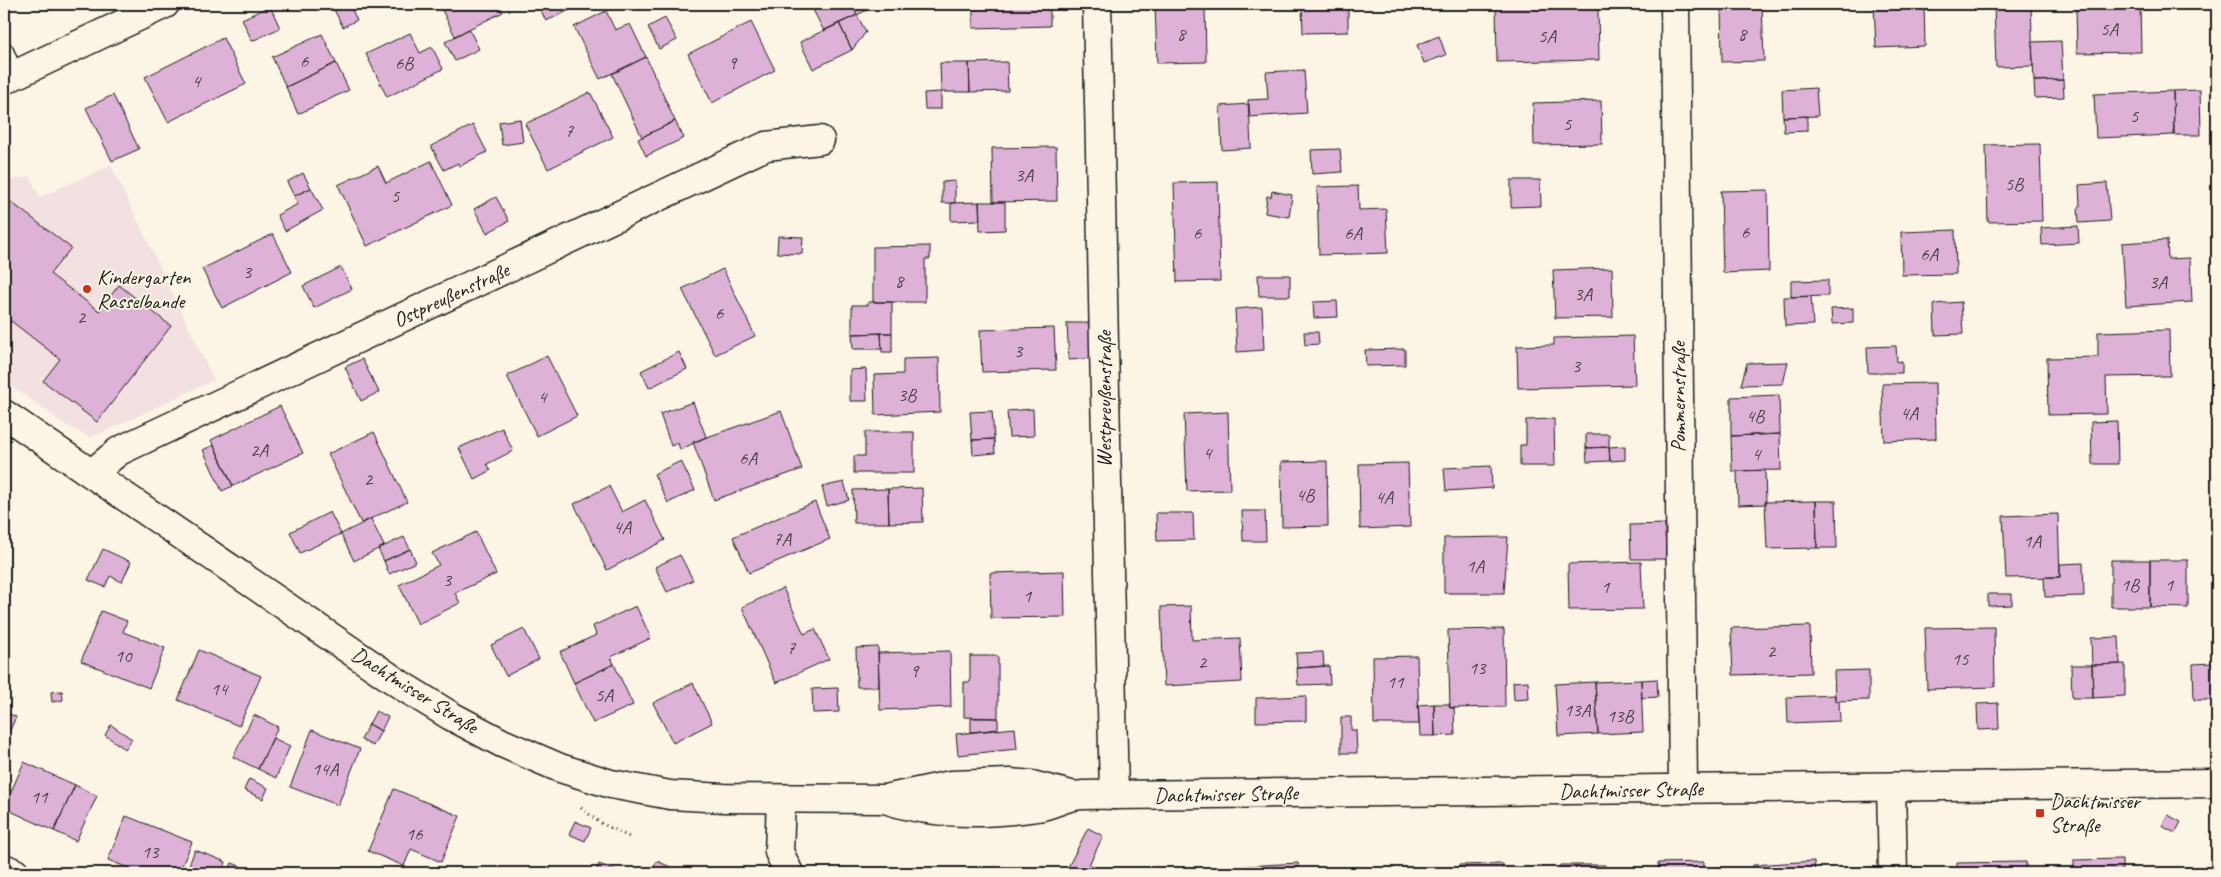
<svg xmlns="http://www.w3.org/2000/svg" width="2221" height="877" font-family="Caveat,sans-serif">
<rect width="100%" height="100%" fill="#fcf5e5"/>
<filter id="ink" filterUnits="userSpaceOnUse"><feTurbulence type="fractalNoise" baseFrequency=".02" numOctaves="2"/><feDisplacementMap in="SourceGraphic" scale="10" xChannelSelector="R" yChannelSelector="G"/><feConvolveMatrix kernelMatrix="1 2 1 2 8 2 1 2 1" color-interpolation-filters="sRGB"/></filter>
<g filter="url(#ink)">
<path fill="#f3e1e1" d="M111 165 214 380 91 438 69 427 4 381V182L30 176 40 197Z"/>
<path fill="#deb2d7" stroke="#1c1c1c" d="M331 4H349L357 20 343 27Z
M439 4H499L503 12 455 36Z
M538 4H583L546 21Z
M810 4H852L857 15 824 31Z
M852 4H879L857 15Z
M973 4H1050V26L973 28Z
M1155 4H1205L1206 62 1157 63Z
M1302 4H1348V32L1303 33Z
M1496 4H1562V9H1598L1599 60 1497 62Z
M1721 4H1762L1764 61 1722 62Z
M1874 4H1924L1925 46 1876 48Z
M1994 4H2031L2033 66 1996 67Z
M2076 4H2140L2141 52 2077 53Z
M270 6 280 28 252 41 242 19Z
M606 11 615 30 630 24 646 57 600 79 574 27Z
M857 15 866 32 852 50 839 23Z
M665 18 677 40 659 49 648 27Z
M751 22 775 70 712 103 688 54Z
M839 23 852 50 813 69 800 42Z
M469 29 479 49 455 61 445 42Z
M410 33 420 53 432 47 443 69 387 97 366 54Z
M322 34 336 63 286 87 272 57Z
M1439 36 1446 55 1424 63 1417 45Z
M223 38 246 84 168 122 145 77Z
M2061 41 2063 80 2034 81 2032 42Z
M646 57 675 121 642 137 612 74Z
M1007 62 1008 91 970 92 969 63Z
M336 63 349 90 298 114 286 87Z
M940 63H969L970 92H941Z
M1304 70 1307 113 1249 117 1248 100 1268 99 1266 72Z
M2063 80 2064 97 2035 98 2034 81Z
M1816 88 1818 116 1783 117 1782 90Z
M2200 90 2201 135H2174L2173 91Z
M2173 91 2174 135 2096 138 2094 94Z
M590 92 613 137 548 169 525 124Z
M941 92V109H925L924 93Z
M113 95 139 149 112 161 86 108Z
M1601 101 1602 144 1534 145 1533 103Z
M1249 104 1251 148 1222 150 1220 106Z
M1807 116V131L1784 132 1783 117Z
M520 119 523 142 502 145 499 122Z
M675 121 684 138 646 156 638 139Z
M473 125 487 152 460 166 458 163 444 170 431 146Z
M2040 144 2042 221 1988 222 1986 145Z
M1056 147 1057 201 993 202 992 148Z
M1340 149 1342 172 1312 174 1311 150Z
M431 161 452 205 367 246 338 185 378 166 386 183Z
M303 173 311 188 294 196 287 182Z
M1511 180H1540L1541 206 1511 207Z
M955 181V203H942V182Z
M1218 182 1220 281 1177 282 1174 183Z
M2107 183 2110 221 2079 223 2078 209 2080 206 2079 185Z
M1358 186 1359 210 1386 209 1388 253 1319 255 1317 187Z
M311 188 323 210 285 231 277 215 298 204 294 196Z
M1768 190 1769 271 1723 273 1721 191Z
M1272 191 1292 195 1289 217 1265 213 1267 196 1271 197Z
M496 197 509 221 487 233 474 209Z
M11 202 71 248 50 274 99 311 119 285 171 326 97 422 43 381 60 359 11 321 4 330V211Z
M979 202 980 220 951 221V203Z
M979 202H1005V230L980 231Z
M2078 226 2079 243 2042 245 2041 228Z
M1955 230 1956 274 1902 275 1901 232Z
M273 234 292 272 222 308 202 269Z
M778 236 803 237 802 254 777 253Z
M2167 240 2168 259 2190 258 2192 302 2126 306 2122 243Z
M930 246V259H925V302H873V247Z
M341 267 352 289 314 308 303 286Z
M1612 268 1613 317 1555 318 1553 270Z
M723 269 755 336 715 355 682 289Z
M1258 275H1290V296H1259Z
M1828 280V296L1791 297V281Z
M1811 296 1813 325 1785 326 1784 297Z
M1337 301 1338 317 1314 318 1313 302Z
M868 302H892V333L852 334V305H868Z
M1961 302 1963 334 1935 335 1934 304Z
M1262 307 1264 350 1237 352 1235 309Z
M1853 308V323L1832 324 1831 309Z
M1067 323H1094L1096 358 1069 360Z
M1054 328 1056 370 982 372 980 330Z
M2169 330 2170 376 2106 377 2107 414 2048 415 2047 358 2098 357V332Z
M1304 332H1318L1319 344 1305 345Z
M881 333 882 349H853L852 334Z
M881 333H892V352H882Z
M1633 336 1635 385 1518 388 1517 346 1554 345V338Z
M1896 346 1897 362 1902 361V373H1868L1867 347Z
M1405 349V365L1366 366 1365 350Z
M679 352 687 369 649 388 641 371Z
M547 356 577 416 537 436 507 376Z
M939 358 940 412 875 415 874 375 903 374V359Z
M362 359 379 392 361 401 345 367Z
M1788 362 1783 384 1741 385 1747 363Z
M866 369 867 401H850V370Z
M1935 383 1936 439 1884 441 1882 384Z
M1779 395 1780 434 1731 436V397Z
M693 402 706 437 680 450 678 443 671 446 660 414Z
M280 406 303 453 233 486 211 440Z
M1033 409 1034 436 1009 437 1007 411Z
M781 411 802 469 714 500 693 442Z
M992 411 994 439 972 440 970 412Z
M1228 412 1230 490 1187 491 1184 414Z
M1554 419 1555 466H1520V445H1526V420Z
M2117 421 2118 464H2092L2091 422Z
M502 428 513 451 487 464 491 470 474 479 459 448Z
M374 432 407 502 361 523 328 454Z
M865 432H914V473H854V456H865Z
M1586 434H1609V447L1586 448Z
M1780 434 1781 470 1732 471 1731 436Z
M994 439 995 453 973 455 972 440Z
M214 445 233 486 222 491 203 450Z
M1625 446V460L1610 461 1609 447Z
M1609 447 1610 461 1587 462 1586 448Z
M681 461 695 490 668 503 654 474Z
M1327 461 1328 526 1282 527 1281 462Z
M1408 463 1410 527 1360 529 1359 464Z
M1491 466 1492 488 1446 491 1444 468Z
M1765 470 1766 504 1738 505 1737 471Z
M844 482 849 500 827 506 822 487Z
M609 486 622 512 645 500 665 540 607 570 574 504Z
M922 488 923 522 889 523 888 489Z
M888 489 889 523H854L853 490Z
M1816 501 1817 548 1767 549 1765 502Z
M1816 501H1836L1837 548H1817Z
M815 502 830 539 749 573 733 537Z
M1242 511H1265L1266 541H1243Z
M330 512 341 534 300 553 290 532Z
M1156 513H1193L1194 540 1157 541Z
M2058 514 2060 577 2006 578 2003 516Z
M371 519 384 546 354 561 341 534Z
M1665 524 1666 559H1631L1630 525Z
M476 532 496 574 455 593 460 603 418 624 399 585 439 565 432 553Z
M404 537 410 549 384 561 378 549Z
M1508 537 1504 593H1444V538Z
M103 549 131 562 122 582 110 576 105 587 88 580Z
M410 549 416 562 389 574 384 561Z
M680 555 693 580 667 592 655 567Z
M2111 560H2150V607H2111Z
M2150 560H2188V608L2150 607Z
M1641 562 1643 609 1569 610 1568 564Z
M2083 563 2084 596 2045 597 2044 577H2060V564Z
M1064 571 1065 617 991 618 990 573Z
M783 588 804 634 815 629 829 659 776 683 742 607Z
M1988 594H2012V605L1988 606Z
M636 606 651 638 611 657 614 664 574 683 560 652 596 635 593 626Z
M1191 606 1192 640 1240 638 1242 682 1164 686 1161 607Z
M101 611 127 621 123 632 165 648 149 688 81 661Z
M1810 626 1811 673 1733 675 1731 628Z
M1994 627 1995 687 1927 689 1925 628Z
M524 629 539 659 506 676 491 645Z
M1504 629 1505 707 1450 708 1448 630Z
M2119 637 2120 664 2092 665 2091 638Z
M878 647 879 687H857L856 648Z
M199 650 261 676 239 726 178 700Z
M950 651 951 707 880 710 878 653Z
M1323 652 1324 666 1297 668 1296 653Z
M970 656H998V718L964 717V682H970Z
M1417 656 1419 724H1374L1373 657Z
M2213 663 2214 700H2194L2193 664Z
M614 664 633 705 593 723 574 683Z
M2125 664V696L2093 698 2092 665Z
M2071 665H2092L2093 698H2072Z
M1329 666 1330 684 1298 685 1297 668Z
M1869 670V700L1835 701 1834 671Z
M1657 679 1658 697 1642 698 1641 680Z
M1641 680 1643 732 1598 734 1595 682Z
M1528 681 1529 699 1514 700 1513 682Z
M1595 682 1598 734 1558 736 1555 684Z
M693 683 712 723 673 743 653 703Z
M838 688 839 712 813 713 812 689Z
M62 691 63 700 52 702 51 692Z
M1835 695V701H1839L1840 721 1788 723 1787 697Z
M1306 696V721L1256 722V698Z
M1998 703 1999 729 1978 730 1977 704Z
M1434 704H1449L1450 708 1454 707 1455 735 1435 736Z
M1434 704 1435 736H1420L1418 705Z
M4 711 16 717 4 743Z
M376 711 388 717 381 731 369 724Z
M254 715 278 727 258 769 233 757Z
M1341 717H1351V730H1356L1357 753H1341Z
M971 718H998V729L971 732Z
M369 724 381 731 373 746 361 740Z
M111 725 132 739 125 749 105 735Z
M1015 728 1017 749 958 755 956 734Z
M312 730 360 749 338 805 290 787Z
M273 738 290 746 276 778 258 769Z
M24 762 75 785 54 831 4 808Z
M249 779 268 788 263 799 244 790Z
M75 785 97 796 76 841 54 831Z
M394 789 460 816 441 862 411 849 404 866 368 851Z
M2168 815 2181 822 2175 833 2162 826Z
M126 816 192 842 179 873H141L108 860Z
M575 821 591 828 585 841 569 834Z
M1088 828 1103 836 1085 873H1065Z
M195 850 226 862 222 873H195L187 870Z
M2122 859V873H2074V860Z
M2211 860H2217V873H2211Z
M657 861 684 873H651Z
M1814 861 1815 873H1754L1753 865Z
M1704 862V873H1659L1658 863Z
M2026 862V873H1957V863Z
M232 863 258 873H228Z
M1298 863 1299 873H1247V866Z
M599 864 622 873H595Z
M1503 864V873H1459V865Z
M1560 865H1605V873H1560Z
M961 869 971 873H959Z
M1335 869H1394V873H1335Z"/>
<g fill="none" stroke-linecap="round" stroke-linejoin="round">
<defs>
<path id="lane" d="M4 51 14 75"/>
<path id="street" d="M1097 4C1103 268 1107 531 1114 795
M1675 4 1683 789
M4 80 165 4
M92 473 119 451 766 146 820 140
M1891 787 1893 873
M781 799 779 852 789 873
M4 868 15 873"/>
<path id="secondary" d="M4 414 404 687 451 716 502 743 560 768 611 784 670 795 724 798 885 799 951 785 1010 783 1032 785 1075 796
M885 799C933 816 988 814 1038 807 1051 805 1062 798 1075 796 1087 794 1101 795 1114 795L2217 783"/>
</defs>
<use href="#lane" stroke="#1c1c1c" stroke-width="21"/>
<use href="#street" stroke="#1c1c1c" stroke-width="31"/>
<use href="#secondary" stroke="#1c1c1c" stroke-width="31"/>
<path stroke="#1c1c1c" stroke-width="3" stroke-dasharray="1 4" stroke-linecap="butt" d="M581 808 599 822 629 837"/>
<use href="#lane" stroke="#fcf5e5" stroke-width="18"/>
<use href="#street" stroke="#fcf5e5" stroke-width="28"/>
<use href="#secondary" stroke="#fcf5e5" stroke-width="28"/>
</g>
</g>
<g fill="#c8321e" stroke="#fcf5e5" stroke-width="2">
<circle cx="87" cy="289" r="5"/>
<rect x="2035" y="808" width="10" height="10" rx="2.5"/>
</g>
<g text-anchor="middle" stroke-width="4" stroke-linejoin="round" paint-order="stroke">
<g font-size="19" fill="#4c424b">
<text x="2109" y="35">5A</text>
<text x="1181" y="40">8</text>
<text x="1742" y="40">8</text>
<text x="1547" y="42">5A</text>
<text x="304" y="67">6</text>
<text x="404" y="69">6B</text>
<text x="732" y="69">9</text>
<text x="196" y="87">4</text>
<text x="2134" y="122">5</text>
<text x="1567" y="130">5</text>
<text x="569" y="137">7</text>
<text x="1024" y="181">3A</text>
<text x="2014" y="190">5B</text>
<text x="395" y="202">5</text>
<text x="1745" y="238">6</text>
<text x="1197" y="239">6</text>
<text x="1353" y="239">6A</text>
<text x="1929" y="260">6A</text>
<text x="247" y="278">3</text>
<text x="899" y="287">8</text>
<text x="2158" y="288">3A</text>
<text x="1583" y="300">3A</text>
<text x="719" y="319">6</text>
<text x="81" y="323">2</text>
<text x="1018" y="357">3</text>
<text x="1576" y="372">3</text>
<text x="907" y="401">3B</text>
<text x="542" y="403">4</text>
<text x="1909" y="419">4A</text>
<text x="1755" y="422">4B</text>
<text x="259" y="456">2A</text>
<text x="1207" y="459">4</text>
<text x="1756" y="460">4</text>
<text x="748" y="464">6A</text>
<text x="368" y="485">2</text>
<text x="1305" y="501">4B</text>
<text x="1384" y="503">4A</text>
<text x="622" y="533">4A</text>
<text x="782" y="545">7A</text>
<text x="2032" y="547">1A</text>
<text x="1475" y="572">1A</text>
<text x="447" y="586">3</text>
<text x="2130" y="591">1B</text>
<text x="2169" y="591">1</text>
<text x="1605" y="593">1</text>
<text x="1027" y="602">1</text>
<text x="791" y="654">7</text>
<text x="1771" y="657">2</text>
<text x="123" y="662">10</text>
<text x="1960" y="665">15</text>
<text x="1202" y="668">2</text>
<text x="1477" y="674">13</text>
<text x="914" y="677">9</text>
<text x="1395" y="688">11</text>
<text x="219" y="695">14</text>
<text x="604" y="701">5A</text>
<text x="1577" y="716">13A</text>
<text x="1620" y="722">13B</text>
<text x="325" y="775">14A</text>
<text x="39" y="803">11</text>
<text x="414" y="840">16</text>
<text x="150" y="858">13</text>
</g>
<g font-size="21" fill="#1c1c1c" stroke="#fcf5e5" text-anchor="start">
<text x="97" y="284">Kindergarten<tspan x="97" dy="24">Rasselbande</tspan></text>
<text x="2050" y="808">Dachtmisser<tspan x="2050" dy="24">Straße</tspan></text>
</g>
<g font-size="21" fill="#1c1c1c" stroke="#fcf5e5">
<text transform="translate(451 295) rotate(-25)" y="7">Ostpreußenstraße</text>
<text transform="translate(1678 397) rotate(-90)" y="7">Pommernstraße</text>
<text transform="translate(1104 399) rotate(-90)" y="7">Westpreußenstraße</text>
<text transform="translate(415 690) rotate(32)" y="7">Dachtmisser Straße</text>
<text transform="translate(1631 790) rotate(-1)" y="7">Dachtmisser Straße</text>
<text transform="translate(1226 794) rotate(-1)" y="7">Dachtmisser Straße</text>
</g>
</g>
<rect width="2221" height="877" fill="none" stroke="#fcf5e5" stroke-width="20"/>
<rect x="10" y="10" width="2201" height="857" fill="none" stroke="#1c1c1c" stroke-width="2" filter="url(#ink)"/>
</svg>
